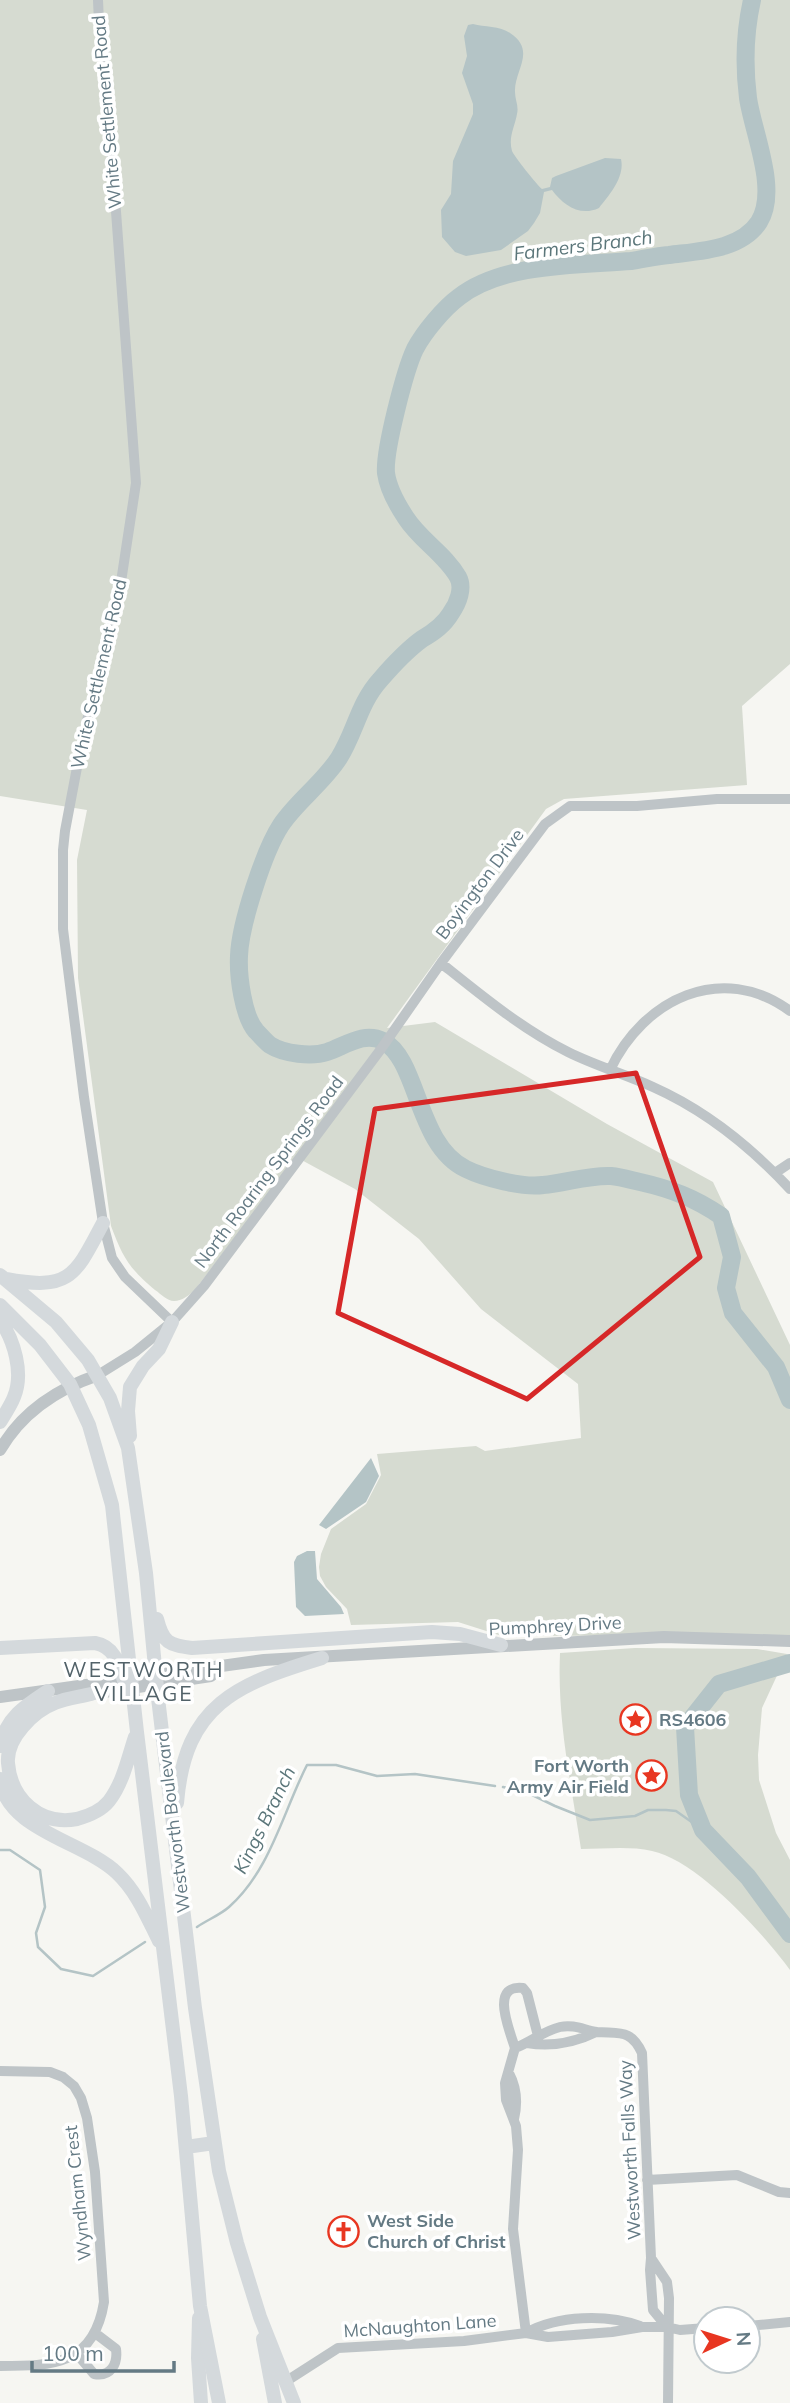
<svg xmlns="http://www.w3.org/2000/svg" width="790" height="2403" font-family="Mulish,sans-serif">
<rect width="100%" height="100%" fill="#f6f6f2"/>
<path fill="#d6dbd1" d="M0 0H790V664L742 706 747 785 564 799 546 809 387 1028 435 1022 607 1124 713 1182 790 1345V1635L502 1636 458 1622 351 1625 347 1609 326 1587 320 1576 319 1567 321 1554 331 1529 366 1504 381 1475 377 1454 476 1446 485 1451 581 1438 578 1384 481 1309 419 1239 355 1189 296 1157 194 1291C189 1295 182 1301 174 1301 167 1301 161 1294 155 1290 129 1268 123 1258 111 1226L78 978 77 860 87 810 0 796Z
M635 1648 757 1649 787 1654 762 1708 758 1755 759 1780 776 1833 790 1860V1970C763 1933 697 1860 652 1851 630 1846 604 1849 581 1849 571 1782 557 1721 560 1653Z"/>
<path fill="#b4c4c6" d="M473 24C484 27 500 26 510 33 537 51 514 70 515 92 515 100 519 106 517 114 515 126 508 137 512 151 514 156 537 185 542 189L550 187 552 178 556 176 605 158 621 159C625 177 610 194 599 208 580 217 563 205 552 190L544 192 540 213 534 223 528 231 501 250 466 256 455 252 442 237 441 210 451 194 453 161 473 114V104L462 73 467 56 464 36 468 25Z
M371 1458 379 1476 366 1502 326 1529 319 1525Z
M307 1551H315L317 1579 341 1607 344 1614 305 1616 296 1607 294 1562 297 1556Z"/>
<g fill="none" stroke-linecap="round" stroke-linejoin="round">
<path stroke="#b4c4c6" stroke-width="2.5" d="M503 1787 526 1792 555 1806 590 1820 635 1816 648 1810H666L676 1811 703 1830
M0 1850H10L40 1870 45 1907 36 1933 38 1947 61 1969 93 1976 145 1942
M197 1927C207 1920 220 1915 229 1907 270 1871 283 1812 307 1765H336L377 1776 415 1774 495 1786"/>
<path stroke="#b4c4c6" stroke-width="18" d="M752 0C745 31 744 66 748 98 753 133 779 190 759 222 741 250 699 251 669 255 656 256 644 259 631 261 578 265 502 263 459 297 444 308 424 332 415 349 405 370 384 451 386 473 388 488 398 506 406 518 420 540 445 554 458 577 464 588 458 603 451 613 444 625 434 632 422 639 407 650 392 666 380 680 359 703 355 733 339 758 323 783 297 801 281 825 264 851 240 925 239 956 238 976 243 1016 256 1031 261 1036 265 1041 270 1045 284 1054 312 1057 327 1052 345 1046 364 1031 383 1041 419 1060 416 1145 466 1169 484 1178 524 1188 543 1185 566 1183 588 1175 611 1176 621 1177 631 1180 640 1182 671 1189 695 1198 721 1216L732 1257 726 1288 733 1313 776 1367 790 1400
M790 1663 719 1684 685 1727 689 1795 703 1830 748 1877 790 1934"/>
<path stroke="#bec4c7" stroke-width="10" d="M98 0 99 22 103 35 136 483 121 582 82 741 65 831 63 850V929L84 1097 103 1223 112 1258 125 1277 172 1322
M441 963C481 995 522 1029 568 1052 596 1066 625 1074 653 1087 707 1111 750 1146 790 1189
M610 1070C643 999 722 961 790 1011
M775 1173 790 1163
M98 1375 135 1352 172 1322 204 1286 381 1049 441 963 545 824 570 806H637L717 799H790
M527 2043C552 2047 574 2043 596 2032
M515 2048C510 2031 489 1984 523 1988L527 1993 538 2036
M0 2071 50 2072 63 2077 74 2086 81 2098 87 2118 95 2172 104 2302C94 2365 53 2366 0 2366
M509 2073C517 2088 518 2102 514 2119
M647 2180 737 2175 779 2192 790 2193
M651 2258 667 2282 669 2298 668 2403
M748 2326 790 2322
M526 2333 513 2229 518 2150 516 2126 506 2100 505 2083 515 2048C531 2042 543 2031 560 2027 574 2024 584 2030 597 2032 620 2034 631 2029 642 2053L651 2258 650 2270 653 2310 667 2327
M526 2333C558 2315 607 2314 640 2326
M77 2354 94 2374C111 2377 118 2364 116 2349L95 2333
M285 2382 338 2348 464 2341 526 2333 548 2337 612 2332 642 2327H667L680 2330 706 2328"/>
<path stroke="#bec4c7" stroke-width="12" d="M0 1450C22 1412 57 1389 98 1375
M91 1694 211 1676
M0 1697 264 1660 664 1637 790 1641"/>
<path stroke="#d4d9dc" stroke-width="14" d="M199 2318 198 2358 201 2403"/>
<path stroke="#d4d9dc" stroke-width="14" d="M0 1275 56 1322 88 1360 110 1398 128 1448 146 1573 158 1698 195 2008 219 2171 237 2243 260 2317 294 2403
M6 1279C70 1291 75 1276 103 1223
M0 1305 40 1345 70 1384 89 1425 112 1505 137 1732 181 2096 200 2306 219 2403
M0 1320C14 1340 24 1373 14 1397 11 1405 5 1414 0 1422
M130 1436 128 1411 130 1387 143 1366 159 1349 172 1322
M157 1619C163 1643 169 1645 192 1648L432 1632 460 1634 501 1645
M0 1648 95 1643C118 1647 120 1671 127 1690
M91 1694C79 1697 66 1698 55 1703 34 1711 6 1738 8 1763 11 1799 40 1826 77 1819 88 1816 101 1811 109 1801 123 1783 128 1758 135 1737
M0 1746C6 1718 25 1706 48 1691
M0 1779C7 1831 84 1841 117 1873 137 1892 147 1917 159 1941
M177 1803C185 1704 237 1684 322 1658
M186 2147 214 2143
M263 2339 275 2403"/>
</g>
<path fill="none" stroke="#d62828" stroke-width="5" stroke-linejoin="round" d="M636 1073 700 1257 527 1399 338 1313 375 1109Z"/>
<defs>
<symbol id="sight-ring" viewBox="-11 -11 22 22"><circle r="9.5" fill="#fff" stroke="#e83621" stroke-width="1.5"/><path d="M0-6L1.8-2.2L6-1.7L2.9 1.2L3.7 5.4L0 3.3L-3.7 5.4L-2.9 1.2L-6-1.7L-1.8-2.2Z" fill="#e83621"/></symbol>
<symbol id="church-ring" viewBox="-11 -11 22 22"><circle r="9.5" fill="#fff" stroke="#e83621" stroke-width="1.5"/><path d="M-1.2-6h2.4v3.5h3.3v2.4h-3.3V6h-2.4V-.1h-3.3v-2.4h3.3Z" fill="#e83621"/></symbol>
</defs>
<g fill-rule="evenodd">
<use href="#sight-ring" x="618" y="1702" width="35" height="35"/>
<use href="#sight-ring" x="634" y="1758" width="35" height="35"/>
<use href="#church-ring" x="326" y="2214" width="35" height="35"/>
</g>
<g text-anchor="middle" stroke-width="7" stroke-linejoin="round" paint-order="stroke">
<g font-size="18" fill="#647a84" stroke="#fff">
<text transform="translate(107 112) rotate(-95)" y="6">White Settlement Road</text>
<text transform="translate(99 674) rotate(-77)" y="6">White Settlement Road</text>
<text transform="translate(480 884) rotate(-53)" y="6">Boyington Drive</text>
<text transform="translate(269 1172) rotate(-53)" y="6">North Roaring Springs Road</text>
<text transform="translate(555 1626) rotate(-3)" y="6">Pumphrey Drive</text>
<text transform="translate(173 1822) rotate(-97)" y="6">Westworth Boulevard</text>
<text transform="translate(630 2150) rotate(-93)" y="6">Westworth Falls Way</text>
<text transform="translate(78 2193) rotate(-96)" y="6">Wyndham Crest</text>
<text transform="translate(420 2326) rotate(-4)" y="6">McNaughton Lane</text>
</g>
<g font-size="18" font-weight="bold" fill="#647a84" stroke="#fff" text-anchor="start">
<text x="659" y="1726">RS4606</text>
<text x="629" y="1772" text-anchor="end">Fort Worth<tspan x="629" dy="21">Army Air Field</tspan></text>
<text x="367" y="2227">West Side<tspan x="367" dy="21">Church of Christ</tspan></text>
</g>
<g font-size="19" font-style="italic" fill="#5b767a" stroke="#fff">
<text transform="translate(583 245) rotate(-7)" y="7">Farmers Branch</text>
<text transform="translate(264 1820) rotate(-64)" y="7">Kings Branch</text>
</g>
<g font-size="21" letter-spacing="2" fill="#526269" stroke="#fff">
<text x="144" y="1677">WESTWORTH<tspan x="144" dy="24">VILLAGE</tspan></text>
</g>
</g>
<g transform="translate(727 2340) rotate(86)"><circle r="33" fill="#ffffff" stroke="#c1cace" stroke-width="2"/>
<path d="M0-5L12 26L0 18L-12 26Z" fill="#e83621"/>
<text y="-10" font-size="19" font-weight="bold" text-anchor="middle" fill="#647a84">N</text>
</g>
<path d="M32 2361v10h142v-10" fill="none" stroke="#647a84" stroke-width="3.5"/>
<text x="42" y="2361" font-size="21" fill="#647a84" stroke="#ffffff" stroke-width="5" paint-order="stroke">100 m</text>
</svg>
